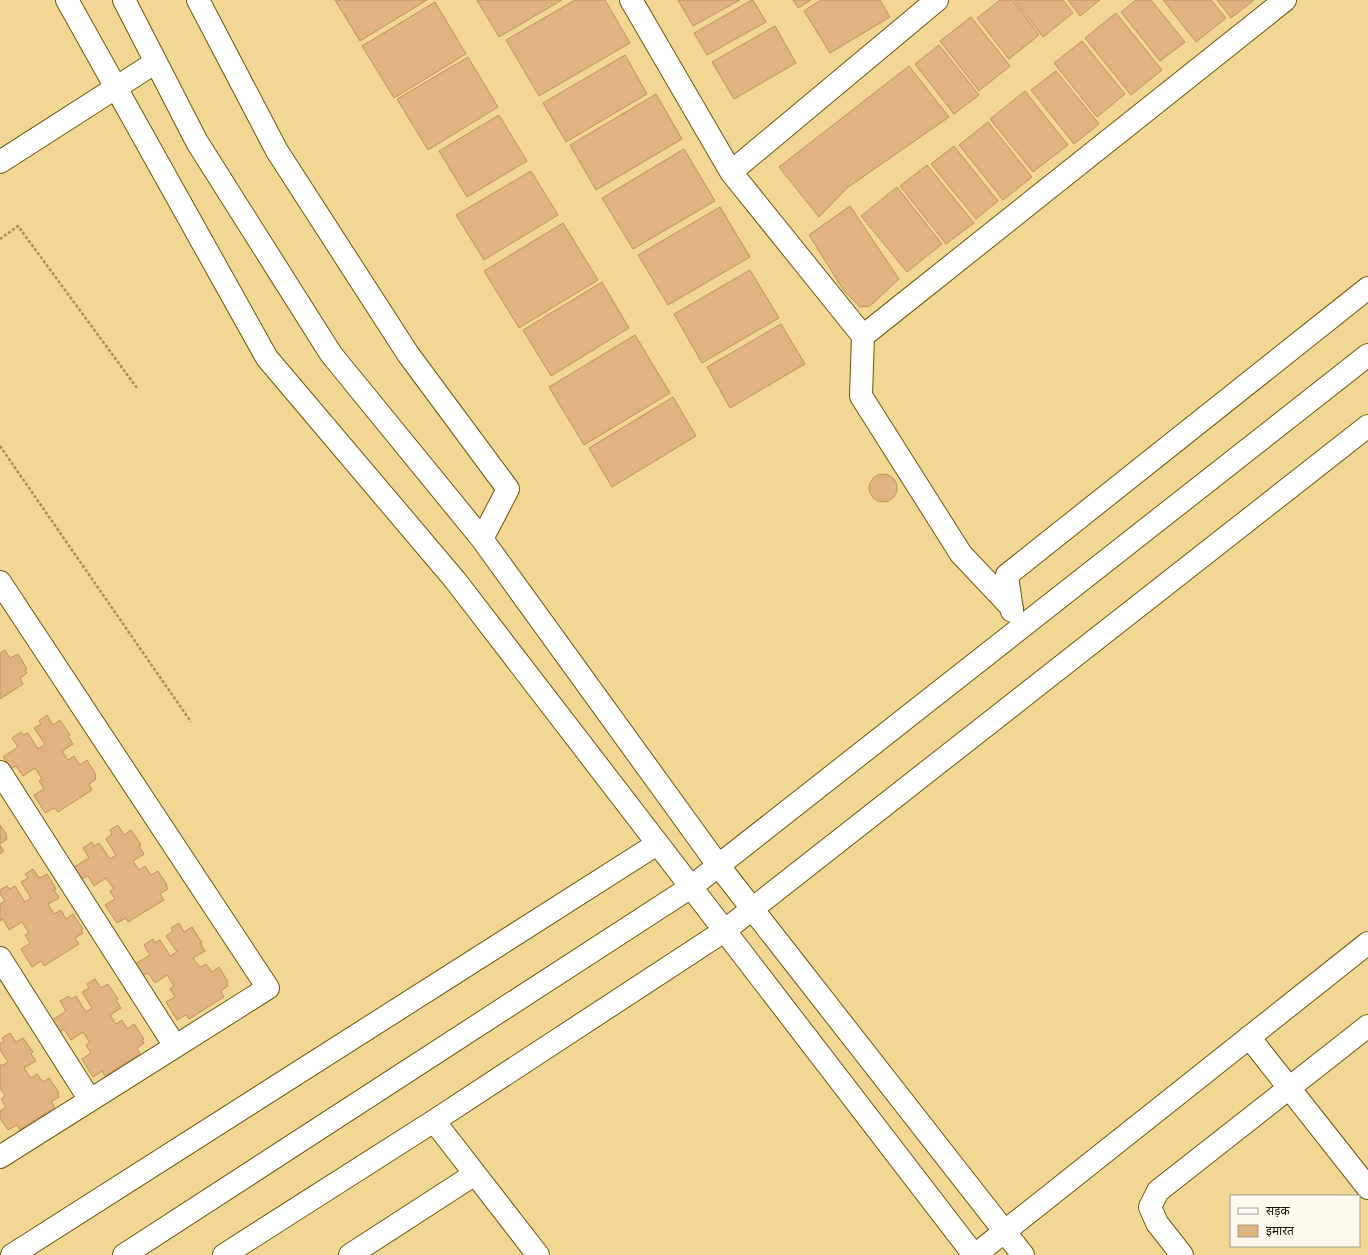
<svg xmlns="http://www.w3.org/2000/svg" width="1368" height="1255" font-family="Jost,'Noto Sans Devanagari',sans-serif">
<rect width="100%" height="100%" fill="#f1d793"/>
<path fill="#e0b380" stroke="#c1935c" d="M335 0H427L360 41Z
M477 0H562L499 37Z
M575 0H605L630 43 539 96 506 40Z
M678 0H740L693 26Z
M752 0H753L766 22 707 55 694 33Z
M793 0H811L798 8Z
M821 0H880L890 17 830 53 804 11Z
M1000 0H1012L1039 35 1009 59 977 18Z
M1014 0H1063L1073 13 1043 37Z
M1068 0H1100L1080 16Z
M1136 0H1151L1185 42 1160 61 1121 12Z
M1163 0H1211L1226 18 1196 42Z
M1217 0H1254L1231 18Z
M435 2 466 54 394 98 362 46Z
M1116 13 1162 70 1131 95 1085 38Z
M971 17 1010 66 979 91 940 41Z
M775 26 796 63 734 99 712 62Z
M1082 41 1125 94 1097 117 1054 63Z
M939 45 979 95 954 114 915 64Z
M625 55 647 94 566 142 543 103Z
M468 57 498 107 428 150 397 99Z
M909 66 949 117 847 188 819 217 779 167Z
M1056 71 1099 124 1074 144 1031 90Z
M1025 91 1068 145 1033 172 990 119Z
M656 94 682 139 596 190 570 145Z
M499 115 527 161 467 197 439 151Z
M988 122 1032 177 1003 200 959 145Z
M954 146 998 201 976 219 931 164Z
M684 149 715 201 633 249 602 198Z
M927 165 974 223 946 244 900 186Z
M531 171 558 215 484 260 456 215Z
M897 187 942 244 907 272 861 216Z
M850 206 899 279 870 306 860 307 844 291 809 235Z
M720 207 750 257 668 305 638 255Z
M563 223 598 280 519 328 484 271Z
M750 270 779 318 702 363 674 314Z
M602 282 629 328 551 376 523 330Z
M781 324 805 364 730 408 707 367Z
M635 335 670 393 584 445 549 387Z
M673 397 696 436 612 487 589 448Z
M869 488a14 14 0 1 1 28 0a14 14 0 1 1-28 0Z
M5 650 10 658 18 654 27 669 25 670 27 673 20 678 23 684 0 699V653Z
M47 715 53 725 60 720 70 735 68 736 73 744 62 751 68 760 74 756 80 765 87 760 96 775 95 776 96 779 89 784 92 790 58 812 54 808 45 813 34 795 44 789 39 781 42 779 35 768 23 776 16 766 11 769 3 757 18 747 12 738 21 732 23 735 28 733 38 749 45 744 34 728 41 724 39 721Z
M0 825 7 835 6 836 7 839 0 844Z
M118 825 124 835 131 830 141 845 139 846 144 854 133 861 139 870 145 866 151 875 158 871 167 885 166 886 168 889 160 894 164 900 128 922 126 918 117 923 105 905 115 899 110 891 114 889 106 878 94 886 88 876 82 879 74 867 89 858 83 848 92 842 94 846 99 843 110 859 116 855 106 839 112 834 110 830Z
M0 845 4 851 0 854Z
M33 869 39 878 47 874 56 889 54 890 59 898 48 904 54 914 61 910 66 919 73 914 83 929 81 930 83 933 75 938 79 944 44 966 41 961 32 967 21 949 30 943 25 935 29 933 22 922 9 930 3 919 0 921V904L5 901 0 894V890L7 886 10 889 15 886 25 902 31 898 21 882 28 878 25 874Z
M179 923 184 932 192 927 202 943H200L205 951 193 958 200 967 206 964 212 972 219 967 228 982 227 984 228 986 221 991 224 997 189 1019 186 1015 177 1020 166 1002 175 997 170 989 174 986 167 975 155 983 148 973 142 976 135 964 150 955 144 945 153 939 155 943 160 940 170 956 177 952 166 936 173 931 171 928Z
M95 979 101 988 108 984 118 999 116 1000 121 1008 110 1015 116 1024 122 1020 127 1029 134 1024 144 1039 142 1040 144 1043 137 1048 140 1054 105 1076 102 1071 93 1077 82 1059 91 1053 86 1045 90 1043 83 1032 71 1040 64 1029 59 1033 51 1021 66 1011 60 1001 69 996 71 999 76 996 86 1012 92 1008 82 992 89 988 87 984Z
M10 1033 16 1042 23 1038 33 1052 31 1054 36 1061 24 1068 31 1078 37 1074 43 1082 49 1078 59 1093 58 1094 59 1097 51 1102 55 1107 20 1130 17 1125 8 1130 0 1118V1111L6 1107 1 1099 5 1096 0 1088V1064L1 1066 8 1062 0 1050V1044L4 1041 2 1038Z"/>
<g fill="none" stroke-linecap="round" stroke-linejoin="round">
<defs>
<path id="minor" d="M67 0 267 358 455 580 974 1255
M124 0 197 142 331 354 482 539 718 865 1023 1255
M198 0 277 151 408 354 508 489 482 539
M631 0 731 172 863 336 861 396 961 554 1012 608
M0 162 156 62
M731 172 937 0
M863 336 1285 0
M0 582 268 988 0 1157
M1012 611 1007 575 1368 288
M0 772 175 1046
M0 958 90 1100
M1249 1037 1368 1188
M434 1121 538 1255
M12 1255 657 844
M124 1255 691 887 1368 355
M224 1255 434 1121 724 931 1368 426
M350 1255 475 1174
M975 1255 1368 943
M1182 1255 1157 1223 1150 1207 1158 1191 1368 1026"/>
</defs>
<use href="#minor" stroke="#6e570c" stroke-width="24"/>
<path stroke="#a4905e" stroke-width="2.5" stroke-dasharray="3 2" stroke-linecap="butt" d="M0 239 18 226 137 388
M0 446 191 722"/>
<use href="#minor" stroke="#fff" stroke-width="22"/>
</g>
<rect x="1230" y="1195" width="130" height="52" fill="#fffaed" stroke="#a39d8e"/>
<rect x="1238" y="1208" width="20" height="6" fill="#ffffff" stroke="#a39d8e"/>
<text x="1266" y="1215" font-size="12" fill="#1a1100">सड़क</text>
<rect x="1238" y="1225" width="20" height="12" fill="#e0b380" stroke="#a39d8e"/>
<text x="1266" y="1235" font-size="12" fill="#1a1100">इमारत</text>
</svg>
